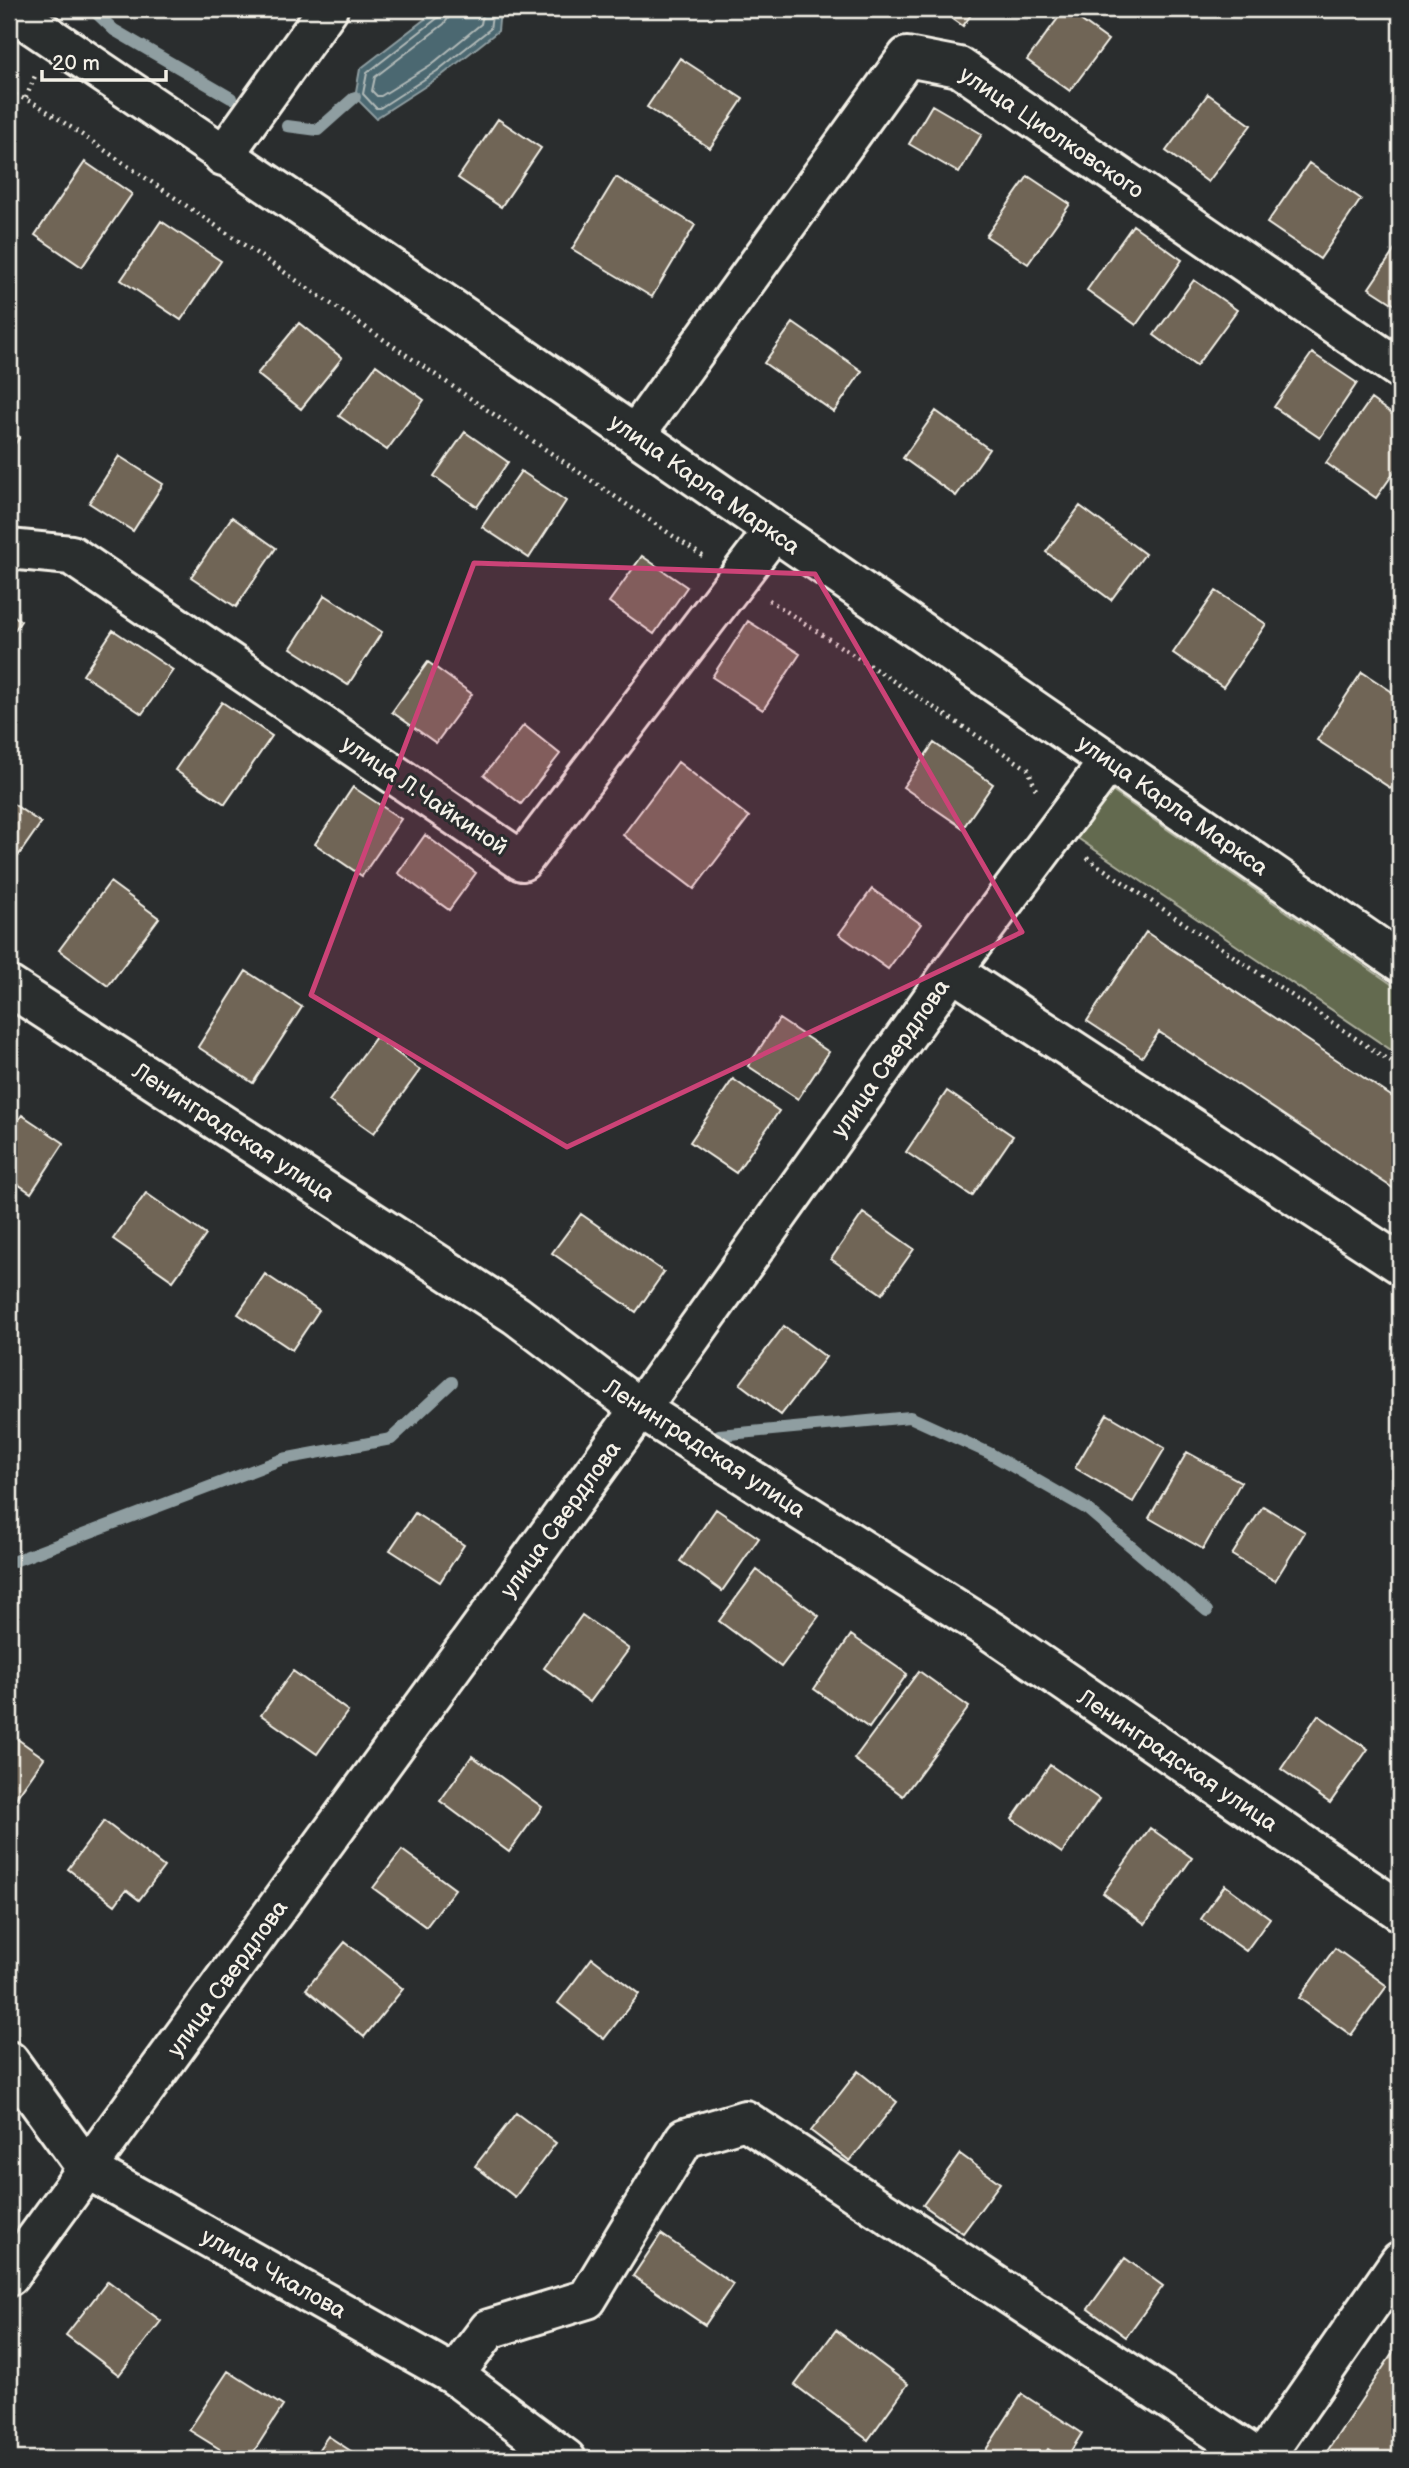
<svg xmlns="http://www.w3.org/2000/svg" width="1409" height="2468" font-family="'Balsamiq Sans',sans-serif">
<rect width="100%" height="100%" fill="#2a2d2e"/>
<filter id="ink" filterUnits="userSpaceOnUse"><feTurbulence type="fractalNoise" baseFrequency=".0143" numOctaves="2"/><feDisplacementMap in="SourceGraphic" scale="14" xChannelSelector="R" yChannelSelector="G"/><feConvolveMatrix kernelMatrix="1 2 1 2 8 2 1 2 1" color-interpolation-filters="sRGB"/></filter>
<g filter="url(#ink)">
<path fill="#646b50" stroke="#acae9c" stroke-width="2" d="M1112 791 1400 990V1056L1076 837Z"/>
<path fill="#4c6771" stroke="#8f9ea1" stroke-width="2" d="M438 9H500L498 31 441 76 376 118 355 97 360 69Z"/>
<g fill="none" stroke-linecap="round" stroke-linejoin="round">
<path stroke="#b1bab8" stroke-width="2" d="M442 9 439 17 367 73 363 94 376 108H380L437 71 490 29 493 9
M450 9 449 17 444 24 375 77 372 91 377 96H381L432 64 481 24 484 9"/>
<path stroke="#8f9ea1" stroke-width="12" d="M92 9 114 30 231 98
M287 126 318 130 355 97
M719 1435 910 1417 989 1453 1087 1509 1207 1611
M9 1563 283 1459 391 1439 452 1382"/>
</g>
<path fill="#6f6556" stroke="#f4f1e8" stroke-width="2" d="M939 9H975L963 26Z
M1065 9 1108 40 1070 91 1027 60Z
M680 58 743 99 710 148 647 107Z
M1208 94 1251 125 1208 182 1166 151Z
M932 105 982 134 959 173 909 144Z
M498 119 541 148 501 207 458 178Z
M85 162 132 194 82 267 35 235Z
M1309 163 1361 199 1320 259 1267 223Z
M1028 176 1070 204 1028 264 986 236Z
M616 177 695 225 652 297 572 249Z
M161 221 221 261 181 320 121 280Z
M1133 225 1182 260 1136 325 1087 290Z
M1400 242V308L1369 288Z
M1194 280 1237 310 1196 366 1154 335Z
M299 323 342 358 301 409 257 374Z
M793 323 862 371 834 412 764 363Z
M1312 353 1357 383 1320 438 1274 407Z
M376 365 424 400 387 450 339 416Z
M1371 399 1400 420V464L1376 498 1326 463Z
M936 411 989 449 956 496 903 458Z
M9 430 20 437 9 452Z
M465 432 508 462 477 507 434 476Z
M119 456 163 484 133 531 89 503Z
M521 471 566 501 529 558 482 527Z
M1080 506 1145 554 1111 600 1046 552Z
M232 517 276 548 236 607 191 577Z
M642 556 687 587 654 634 609 602Z
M1216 591 1266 624 1223 687 1173 653Z
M325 595 382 632 348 685 291 648Z
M9 612 21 621 9 638Z
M748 621 800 654 763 710 712 677Z
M113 630 173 670 142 714 83 675Z
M428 662 472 694 436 743 392 712Z
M1362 672 1400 697V783L1395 791 1317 740Z
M222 702 272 736 225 804 175 770Z
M524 725 560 754 521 804 484 775Z
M934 743 993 784 963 828 903 787Z
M678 762 749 817 694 889 623 835Z
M353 787 401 819 362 876 315 844Z
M9 801 41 823 9 869Z
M425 835 476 873 449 910 398 873Z
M110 882 159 918 108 986 59 950Z
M872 889 921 924 888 969 839 934Z
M1146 932 1400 1102V1193L1159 1032 1142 1057 1087 1021Z
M246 971 302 1007 253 1083 198 1047Z
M779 1019 829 1052 798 1099 748 1066Z
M376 1037 420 1070 374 1133 329 1101Z
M733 1079 779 1111 736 1173 690 1142Z
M947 1091 1013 1136 972 1196 906 1152Z
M22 1115 64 1143 31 1193 9 1178V1134Z
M146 1193 206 1235 173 1281 113 1239Z
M863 1213 914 1249 882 1294 831 1259Z
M581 1214 664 1272 636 1312 552 1253Z
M265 1274 319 1310 292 1350 238 1314Z
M784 1326 826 1357 781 1415 740 1384Z
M1107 1414 1165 1448 1133 1502 1075 1468Z
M1187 1452 1241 1482 1203 1549 1149 1518Z
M1263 1506 1305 1532 1275 1581 1232 1555Z
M716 1509 759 1538 722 1591 680 1561Z
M415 1513 464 1545 440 1582 390 1550Z
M757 1570 819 1616 781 1667 719 1621Z
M582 1615 629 1649 590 1702 544 1668Z
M851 1635 907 1674 869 1728 814 1689Z
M293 1671 348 1711 317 1754 261 1715Z
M919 1671 969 1707 903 1796 854 1759Z
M1318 1715 1368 1749 1330 1803 1281 1769Z
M9 1733 44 1758 9 1808Z
M472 1756 542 1807 509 1852 440 1801Z
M1050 1765 1099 1799 1062 1853 1012 1819Z
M104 1821 164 1867 139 1900 126 1890 115 1905 68 1869Z
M1150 1828 1192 1858 1145 1924 1103 1893Z
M402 1850 455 1889 426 1927 373 1888Z
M1225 1885 1270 1918 1246 1951 1201 1919Z
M345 1942 403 1989 364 2037 306 1989Z
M1335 1948 1387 1986 1351 2035 1299 1998Z
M592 1958 639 1994 604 2039 558 2003Z
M858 2071 897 2102 850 2161 811 2131Z
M516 2113 556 2143 515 2197 475 2166Z
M960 2154 1000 2183 963 2233 923 2205Z
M661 2234 733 2284 705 2325 633 2276Z
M1125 2258 1163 2286 1126 2337 1088 2309Z
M108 2281 161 2321 119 2375 66 2335Z
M836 2330 908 2384 868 2440 795 2385Z
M1400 2342V2459H1322Z
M228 2371 283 2406 249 2459H236L189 2430Z
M1022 2394 1082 2433 1066 2459 1048 2449 1041 2459H980Z
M328 2436 363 2459H312Z"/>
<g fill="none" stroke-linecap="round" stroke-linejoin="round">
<defs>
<path id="minor" d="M9 9 451 308 1400 962
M223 156 328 9
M635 435 907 57 959 67 1400 369
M9 549 71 555 522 861 773 532
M952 971 1400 1264
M9 986 516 1315 640 1409 991 1631 1400 1911
M9 2061 87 2169 454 2375 566 2459
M9 2276 640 1409 952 971 1109 761
M454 2375 489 2329 587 2299 685 2138 745 2120 1259 2459
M1263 2459 1400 2261"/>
</defs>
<use href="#minor" stroke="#f4f1e8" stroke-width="44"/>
<path stroke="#f4f1e8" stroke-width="4.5" stroke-dasharray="2 5" stroke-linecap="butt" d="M9 92 38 105 704 557
M26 98 35 76
M769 600 1028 769 1036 790
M1087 858 1400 1068"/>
<use href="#minor" stroke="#2a2d2e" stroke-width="38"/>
</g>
</g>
<path fill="#cc4377" fill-opacity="0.2" stroke="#cc4377" stroke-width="5" stroke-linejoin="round" d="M474 563 815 574 1022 932 567 1147 311 995Z"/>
<g text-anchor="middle" stroke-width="6" stroke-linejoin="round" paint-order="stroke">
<g font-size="23" fill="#f4f1e8" stroke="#2a2d2e">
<text transform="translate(1052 132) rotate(34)" y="8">улица Циолковского</text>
<text transform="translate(705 484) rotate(35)" y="8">улица Карла Маркса</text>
<text transform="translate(425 795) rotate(34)" y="8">улица Л.Чайкиной</text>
<text transform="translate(1173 805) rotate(35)" y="8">улица Карла Маркса</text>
<text transform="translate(890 1058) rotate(-55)" y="8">улица Свердлова</text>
<text transform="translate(234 1132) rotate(33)" y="8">Ленинградская улица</text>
<text transform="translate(705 1448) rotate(33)" y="8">Ленинградская улица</text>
<text transform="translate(560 1519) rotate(-54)" y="8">улица Свердлова</text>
<text transform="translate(1178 1760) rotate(34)" y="8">Ленинградская улица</text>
<text transform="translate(227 1978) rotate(-54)" y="8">улица Свердлова</text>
<text transform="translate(274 2273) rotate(29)" y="8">улица Чкалова</text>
</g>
</g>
<rect width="1409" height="2468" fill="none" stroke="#2a2d2e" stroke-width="35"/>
<rect x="18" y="18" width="1374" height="2433" fill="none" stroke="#f4f1e8" stroke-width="2.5" filter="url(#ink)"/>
<path d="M42 70v10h124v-10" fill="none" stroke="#f4f1e8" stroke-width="3.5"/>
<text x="52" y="70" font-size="21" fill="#f4f1e8" stroke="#2a2d2e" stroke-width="5" paint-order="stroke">20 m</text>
</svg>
